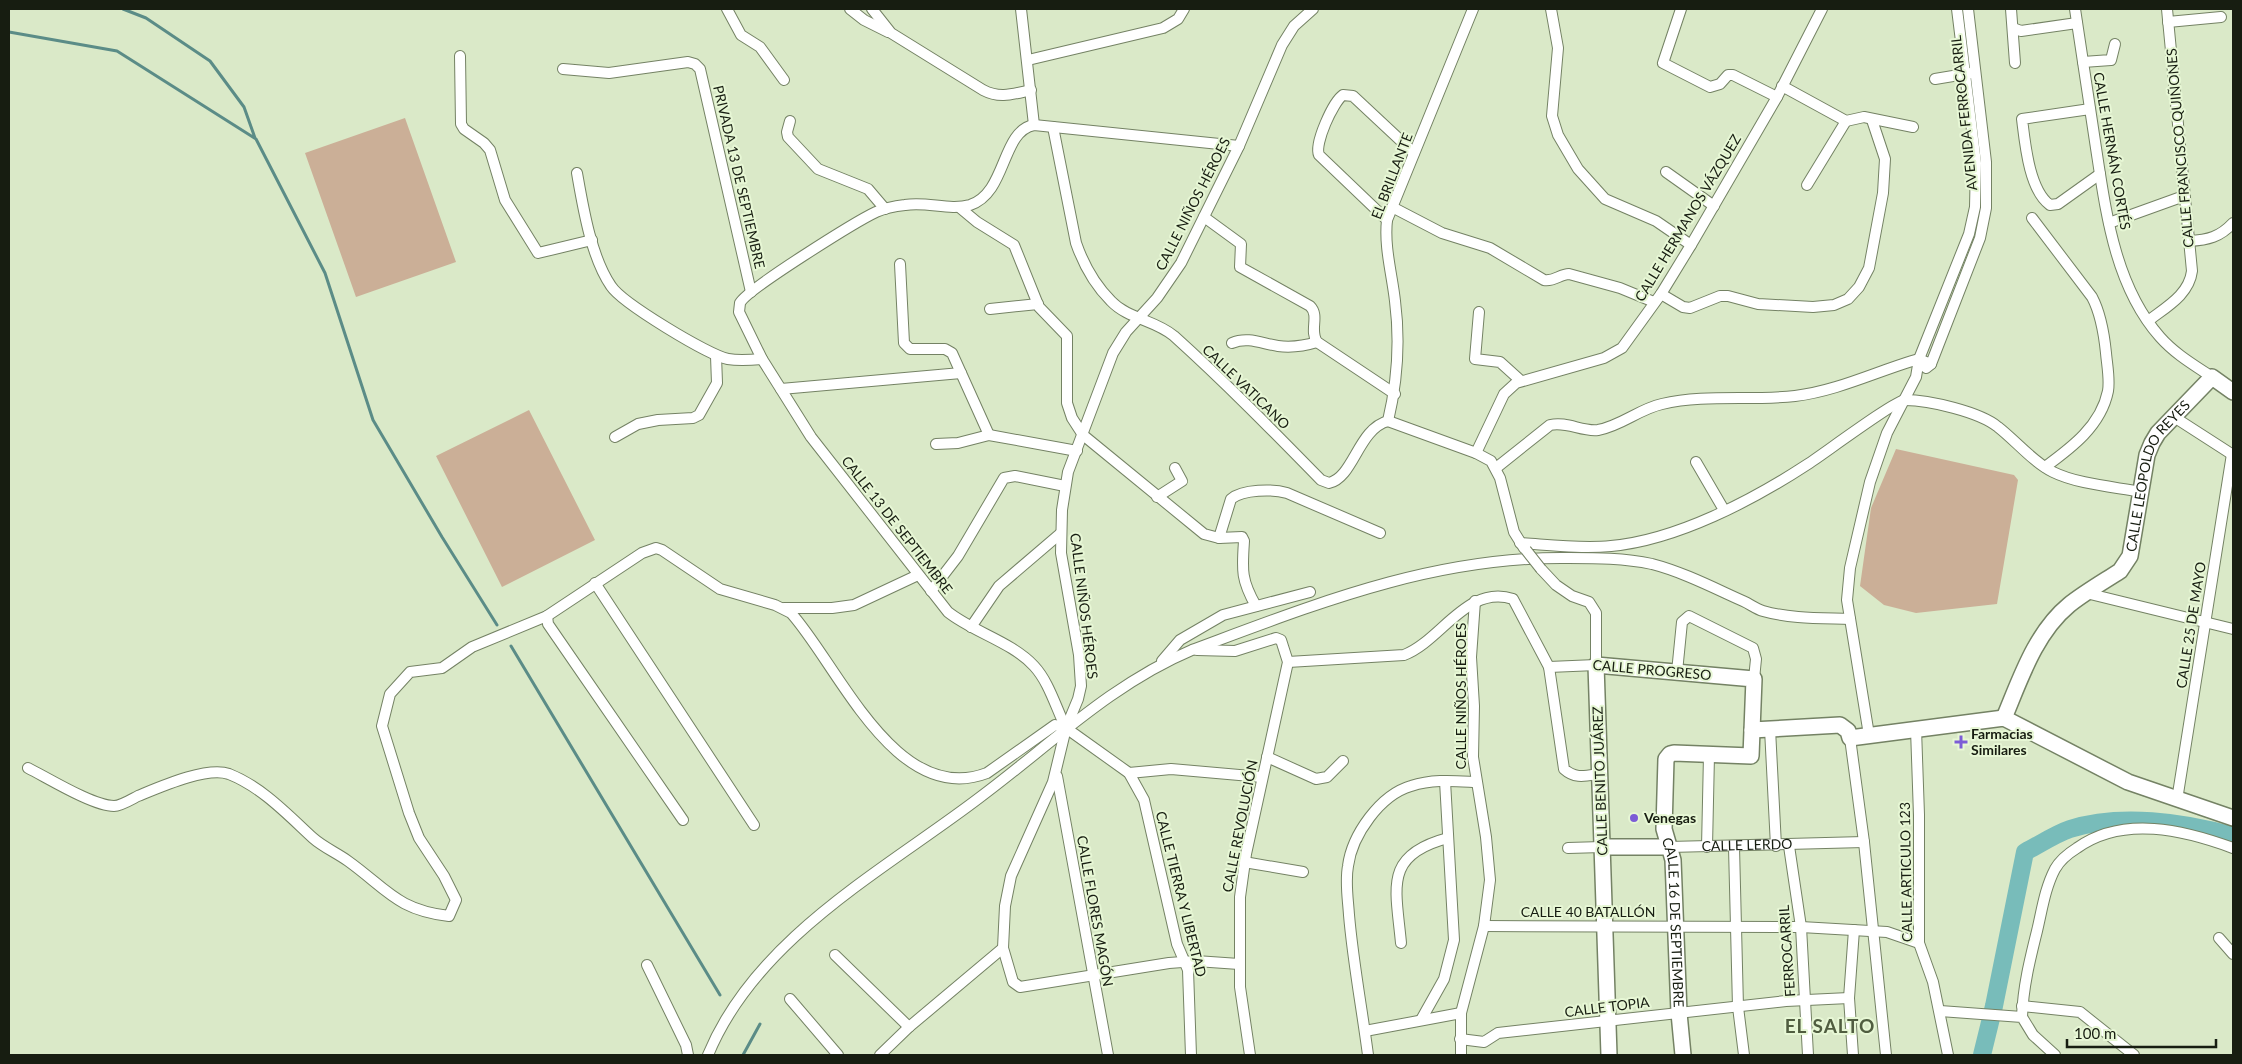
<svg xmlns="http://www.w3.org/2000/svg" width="2242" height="1064" font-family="Lato,sans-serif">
<rect width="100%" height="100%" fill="#dae9c8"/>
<path fill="#cbaf97" d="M405 118 456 262 356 297 305 153Z
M529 410 595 540 502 587 436 456Z
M1896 449 2014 475 2018 480 1997 604 1916 613 1884 605 1860 586 1871 508Z"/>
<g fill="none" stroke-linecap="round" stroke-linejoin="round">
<path stroke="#5b8c87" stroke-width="3" d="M123 9 146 18 210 61 244 107 255 138
M9 32 117 51 256 139 325 273 373 420 442 537 497 625
M511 646 720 995
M743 1055 760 1024"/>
<path stroke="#78bcba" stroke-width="18" d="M1982 1055 1994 1006 2025 852C2039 845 2055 834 2070 829 2120 813 2184 822 2233 836"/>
<defs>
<g id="street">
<path d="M727 9 741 35 760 47 784 80"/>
<path d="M850 9 864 20 888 32"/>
<path d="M872 9 891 33 983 90C1000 99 1013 94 1031 90"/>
<path d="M1021 9 1034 125"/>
<path d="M1551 9 1558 48 1552 116 1558 135 1578 169 1605 199 1656 221 1691 245"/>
<path d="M1681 9 1663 63 1710 87 1720 84 1728 75H1733L1777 97"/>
<path d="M2011 9 2015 63"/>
<path d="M2075 9C2082 55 2089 102 2096 148 2106 213 2115 286 2160 337 2175 354 2194 365 2212 377"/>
<path d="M2168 22 2221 17"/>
<path d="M2013 28 2021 31 2077 23"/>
<path d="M460 56 461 124 464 129 484 143 490 150 505 200 538 253 592 240"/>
<path d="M1028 60 1163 28 1178 19 1184 9"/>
<path d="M2083 62 2111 60 2115 44"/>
<path d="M563 69 609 73 688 62 695 64 700 69 751 292"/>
<path d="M1935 79 1971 73"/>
<path d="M1782 86 1846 121 1864 117 1913 127"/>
<path d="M2090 109 2022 119C2025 143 2029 190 2050 205L2058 204 2100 174"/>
<path d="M790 121 787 132 788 137 818 169 868 189 885 209"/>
<path d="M1053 127 1076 243C1084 266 1094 284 1111 301 1128 319 1155 320 1174 336 1225 382 1273 431 1321 480L1329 483C1354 477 1358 429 1388 421"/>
<path d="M1666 172 1714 206"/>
<path d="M577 173C583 207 591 257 611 286 622 303 708 355 728 359 739 361 751 360 762 359"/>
<path d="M1807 185 1846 121"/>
<path d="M959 207 977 222 1014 245 1039 307 1067 336V403L1072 418 1083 435 1204 534 1219 538 1242 537 1244 541C1242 570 1241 580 1256 606"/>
<path d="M1392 207 1442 233 1490 248 1544 280C1554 282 1560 274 1569 274L1620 288 1654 302"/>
<path d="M1204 217 1241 244 1240 267 1310 306C1320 316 1309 330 1317 342L1395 394"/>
<path d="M2032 218 2092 297C2101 314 2104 333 2106 353 2107 365 2110 379 2108 391 2101 426 2071 448 2045 467"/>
<path d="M1387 220 1319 155C1314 144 1333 102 1343 95L1353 96 1414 153"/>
<path d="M2109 223 2184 196"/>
<path d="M2189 241C2208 240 2220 237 2233 223"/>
<path d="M900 264 904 343 910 349H945L952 353 989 435"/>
<path d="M1661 294 1683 307 1690 308 1720 296H1728L1758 304 1813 307 1834 305 1848 299 1859 287 1869 268 1883 193 1885 159 1872 120"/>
<path d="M990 309 1038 304"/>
<path d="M1479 312 1475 359 1500 362 1521 381"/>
<path d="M2148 321C2166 307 2189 295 2192 271L2167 9"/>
<path d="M1232 343C1248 336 1263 344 1278 346 1293 348 1304 346 1317 342"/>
<path d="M1926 368 1931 364 1980 238 1986 208V162L1968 9"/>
<path d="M781 389 961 373"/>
<path d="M2174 417 2233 455"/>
<path d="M1388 421C1397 383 1400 340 1395 301 1392 274 1384 247 1387 220L1473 9"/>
<path d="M1388 421 1476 453 1491 461 1500 478 1514 532 1524 548"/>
<path d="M615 437 638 424 658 420 693 418 699 415 717 383 716 356"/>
<path d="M936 444 958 443 989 435 1077 451"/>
<path d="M1476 453 1504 394 1516 383 1604 358 1622 348 1661 294 1691 245 1777 97 1822 9"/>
<path d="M1696 462 1724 510"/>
<path d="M1496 468 1550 425C1567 421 1582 432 1598 430 1621 426 1639 409 1662 404 1705 394 1751 401 1795 396 1836 391 1873 373 1912 361L1919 359 1931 364"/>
<path d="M1157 497 1182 481 1175 468"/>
<path d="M1219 538 1231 499C1243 489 1273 489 1287 493L1380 533"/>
<path d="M1520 543C1550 545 1581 549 1611 546 1677 540 1753 500 1808 464 1822 455 1896 400 1905 400 1929 400 1980 412 1998 427 2016 441 2033 462 2053 472 2077 484 2115 487 2141 492"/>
<path d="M1541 569 1556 585 1572 596 1589 602 1596 613V665L1549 667"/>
<path d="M595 583 754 825"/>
<path d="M931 591 958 556 1004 478 1015 476 1065 486"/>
<path d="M2086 593 2233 629"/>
<path d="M784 608H832L854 605 918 575"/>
<path d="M547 616 548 624 683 820"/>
<path d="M971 627 999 586 1061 533"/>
<path d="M1197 650 1235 651 1276 638 1281 640 1288 662 1246 854 1240 897V987L1250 1055"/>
<path d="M1162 661 1180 640 1223 615 1310 592"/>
<path d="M1288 662 1404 655C1441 641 1467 584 1513 599L1549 667 1564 769C1575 779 1585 776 1599 774"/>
<path d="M1677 672 1682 622 1689 616 1753 648 1756 659 1754 679"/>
<path d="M1066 728C1056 708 1049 682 1034 666 1012 642 973 632 948 612L811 437 762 359 739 312 740 303C747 289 857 221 876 212 885 208 896 206 905 205 927 201 949 211 970 205 1007 193 1001 131 1034 125L1239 146"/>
<path d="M1770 729 1776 846"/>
<path d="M1916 729 1919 815V943L1933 982 1948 1055"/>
<path d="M1869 735 1847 600 1850 568 1870 482 1887 433 1916 377 1919 359 1969 234 1975 207 1976 163 1957 9"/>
<path d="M1850 738 1864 842 1886 1055"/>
<path d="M1267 757 1316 779 1327 777 1343 761"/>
<path d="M28 768C48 778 93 806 114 806 121 806 132 799 138 796 160 787 207 766 229 774 262 787 288 815 313 838 323 847 337 853 348 861 387 889 397 910 449 916L456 900 444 876 419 838 409 813 382 726 390 694 410 672 442 668 472 647 547 616 642 553 656 548 662 550 720 589 775 605 791 613C838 665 896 808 987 773L1055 725 1066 728 1129 773 1144 800 1177 944 1188 970 1191 1055"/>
<path d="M1129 773 1171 769 1262 777"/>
<path d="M1057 776 1108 1055"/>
<path d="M2177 800 2232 454"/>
<path d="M1789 846 1801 927 1808 1055"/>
<path id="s1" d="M1669 847 1864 842"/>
<path d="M1707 847 1709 755"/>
<path d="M1734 847 1738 1007 1744 1055"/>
<path d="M1568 848 1602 847"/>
<path d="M1244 862 1303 872"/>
<path d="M1484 926 1801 927 1887 932 1919 943"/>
<path d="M2219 938 2233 954"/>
<path d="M1401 943C1396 888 1383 855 1448 838"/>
<path d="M1003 948 1013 982 1020 987 1169 963 1196 961 1239 964"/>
<path d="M835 955 909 1027"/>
<path d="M647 965 686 1045 688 1055"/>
<path d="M790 999 838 1055"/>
<path d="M2022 1006 2080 1012 2134 1055"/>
<path d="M1940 1011 2022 1017 2033 1035 2055 1055"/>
<path d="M2022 1017C2023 987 2030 959 2037 931 2042 910 2045 888 2055 869 2060 860 2069 853 2077 848 2123 815 2184 830 2233 848"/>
<path d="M1421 1020 1444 979 1454 940 1445 781"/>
<path d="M1365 1031 1461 1013"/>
<path d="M1460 1039 1484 1042 1498 1033 1786 1001 1849 998"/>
<path d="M708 1055C756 938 883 871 979 798 1049 746 1111 684 1192 650 1316 604 1434 556 1569 558 1596 558 1624 558 1652 564 1683 572 1714 588 1743 601 1750 604 1756 609 1763 611 1791 619 1821 618 1850 619"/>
<path d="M880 1055 909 1027 1003 948 1005 906 1011 876 1053 782 1066 728 1078 699 1081 686 1079 655 1061 553 1062 510 1068 472 1113 353 1126 332 1157 298 1181 263 1239 146 1282 45 1294 26 1313 9"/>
<path d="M1368 1055C1362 1009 1353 962 1349 915 1348 899 1345 882 1348 866 1352 835 1380 795 1411 786 1433 779 1454 781 1476 782"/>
<path d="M1461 1055V1013L1484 926 1490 880 1486 837 1473 757 1474 706 1471 657 1475 601"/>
<path d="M1853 1055 1849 998 1854 930"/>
</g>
<g id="secondary">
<path id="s2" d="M2004 718C2020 680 2035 633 2069 605 2084 593 2103 582 2120 571L2130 556 2147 455 2152 443 2158 433 2212 377 2233 392"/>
<path d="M1752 730 1840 725 1848 731 1850 738 2004 718 2128 782 2233 818"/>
<path d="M1602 847H1669"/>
<path id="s3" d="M1609 1055 1596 665 1754 679 1751 756 1674 753 1670 754 1666 759 1664 829 1673 860 1679 1013 1683 1055"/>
</g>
</defs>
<use href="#street" stroke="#748264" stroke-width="12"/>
<use href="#secondary" stroke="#748264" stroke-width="18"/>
<use href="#street" stroke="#fff" stroke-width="10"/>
<use href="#secondary" stroke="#fff" stroke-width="15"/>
<defs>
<path id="street-bridge" d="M1526 550 1541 569"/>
</defs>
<use href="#street-bridge" stroke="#748264" stroke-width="12" stroke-linecap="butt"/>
<use href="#street-bridge" stroke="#fff" stroke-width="10"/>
</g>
<g fill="#7c5cd6" stroke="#e7f7d5" stroke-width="2">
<path d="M1958.5 734.5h5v5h5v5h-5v5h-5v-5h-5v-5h5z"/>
<circle cx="1634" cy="818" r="5"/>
</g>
<g text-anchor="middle" stroke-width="4" stroke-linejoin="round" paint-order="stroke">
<g font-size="14" fill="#171d11" stroke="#e7f7d5">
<text transform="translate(1964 113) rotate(-96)" y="5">AVENIDA FERROCARRIL</text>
<text transform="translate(2180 148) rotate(-95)" y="5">CALLE FRANCISCO QUIÑONES</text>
<text transform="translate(2112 151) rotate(80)" y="5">CALLE HERNÁN CORTÉS</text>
<text transform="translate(1392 176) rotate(-69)" y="5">EL BRILLANTE</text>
<text transform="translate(739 177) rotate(77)" y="5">PRIVADA 13 DE SEPTIEMBRE</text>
<text transform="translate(1193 204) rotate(-63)" y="5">CALLE NIÑOS HÉROES</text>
<text transform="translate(1688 218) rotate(-59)" y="5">CALLE HERMANOS VÁZQUEZ</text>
<text transform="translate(1246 387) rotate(44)" y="5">CALLE VATICANO</text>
<text dy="5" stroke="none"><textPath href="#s2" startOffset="298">CALLE LEOPOLDO REYES</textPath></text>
<text transform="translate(897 525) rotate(52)" y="5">CALLE 13 DE SEPTIEMBRE</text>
<text transform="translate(1084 606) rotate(83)" y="5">CALLE NIÑOS HÉROES</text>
<text transform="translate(2191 625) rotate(-81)" y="5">CALLE 25 DE MAYO</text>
<text transform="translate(1652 670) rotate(5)" y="5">CALLE PROGRESO</text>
<text transform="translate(1461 696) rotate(-90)" y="5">CALLE NIÑOS HÉROES</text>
<text transform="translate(1600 781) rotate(-92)" y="5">CALLE BENITO JUÁREZ</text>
<text transform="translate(1240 826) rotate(-79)" y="5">CALLE REVOLUCIÓN</text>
<text dy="5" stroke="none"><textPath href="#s1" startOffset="78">CALLE LERDO</textPath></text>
<text transform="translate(1906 872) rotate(-91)" y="5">CALLE ARTICULO 123</text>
<text transform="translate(1181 894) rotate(76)" y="5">CALLE TIERRA Y LIBERTAD</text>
<text transform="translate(1095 911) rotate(80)" y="5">CALLE FLORES MAGÓN</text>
<text x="1588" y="917">CALLE 40 BATALLÓN</text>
<text dy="5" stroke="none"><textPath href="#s3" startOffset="878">CALLE 16 DE SEPTIEMBRE</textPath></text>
<text transform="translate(1787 951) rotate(-94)" y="5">FERROCARRIL</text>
<text transform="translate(1607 1007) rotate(-7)" y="5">CALLE TOPIA</text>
</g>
<g font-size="14" font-weight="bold" fill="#171d11" stroke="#e7f7d5" text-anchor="start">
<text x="1971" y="739">Farmacias<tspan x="1971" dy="16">Similares</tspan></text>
<text x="1644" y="823">Venegas</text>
</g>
<g font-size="19" font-weight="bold" letter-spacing="1" fill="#505d40" stroke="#e7f7d5">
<text x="1830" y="1033">EL SALTO</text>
</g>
</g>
<rect width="2242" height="1064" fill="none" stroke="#171d11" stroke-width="20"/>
<path d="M2067 1039v8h149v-8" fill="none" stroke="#171d11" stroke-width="2.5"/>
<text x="2074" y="1039" font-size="15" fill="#171d11" stroke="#e7f7d5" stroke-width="4" paint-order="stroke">100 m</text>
</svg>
